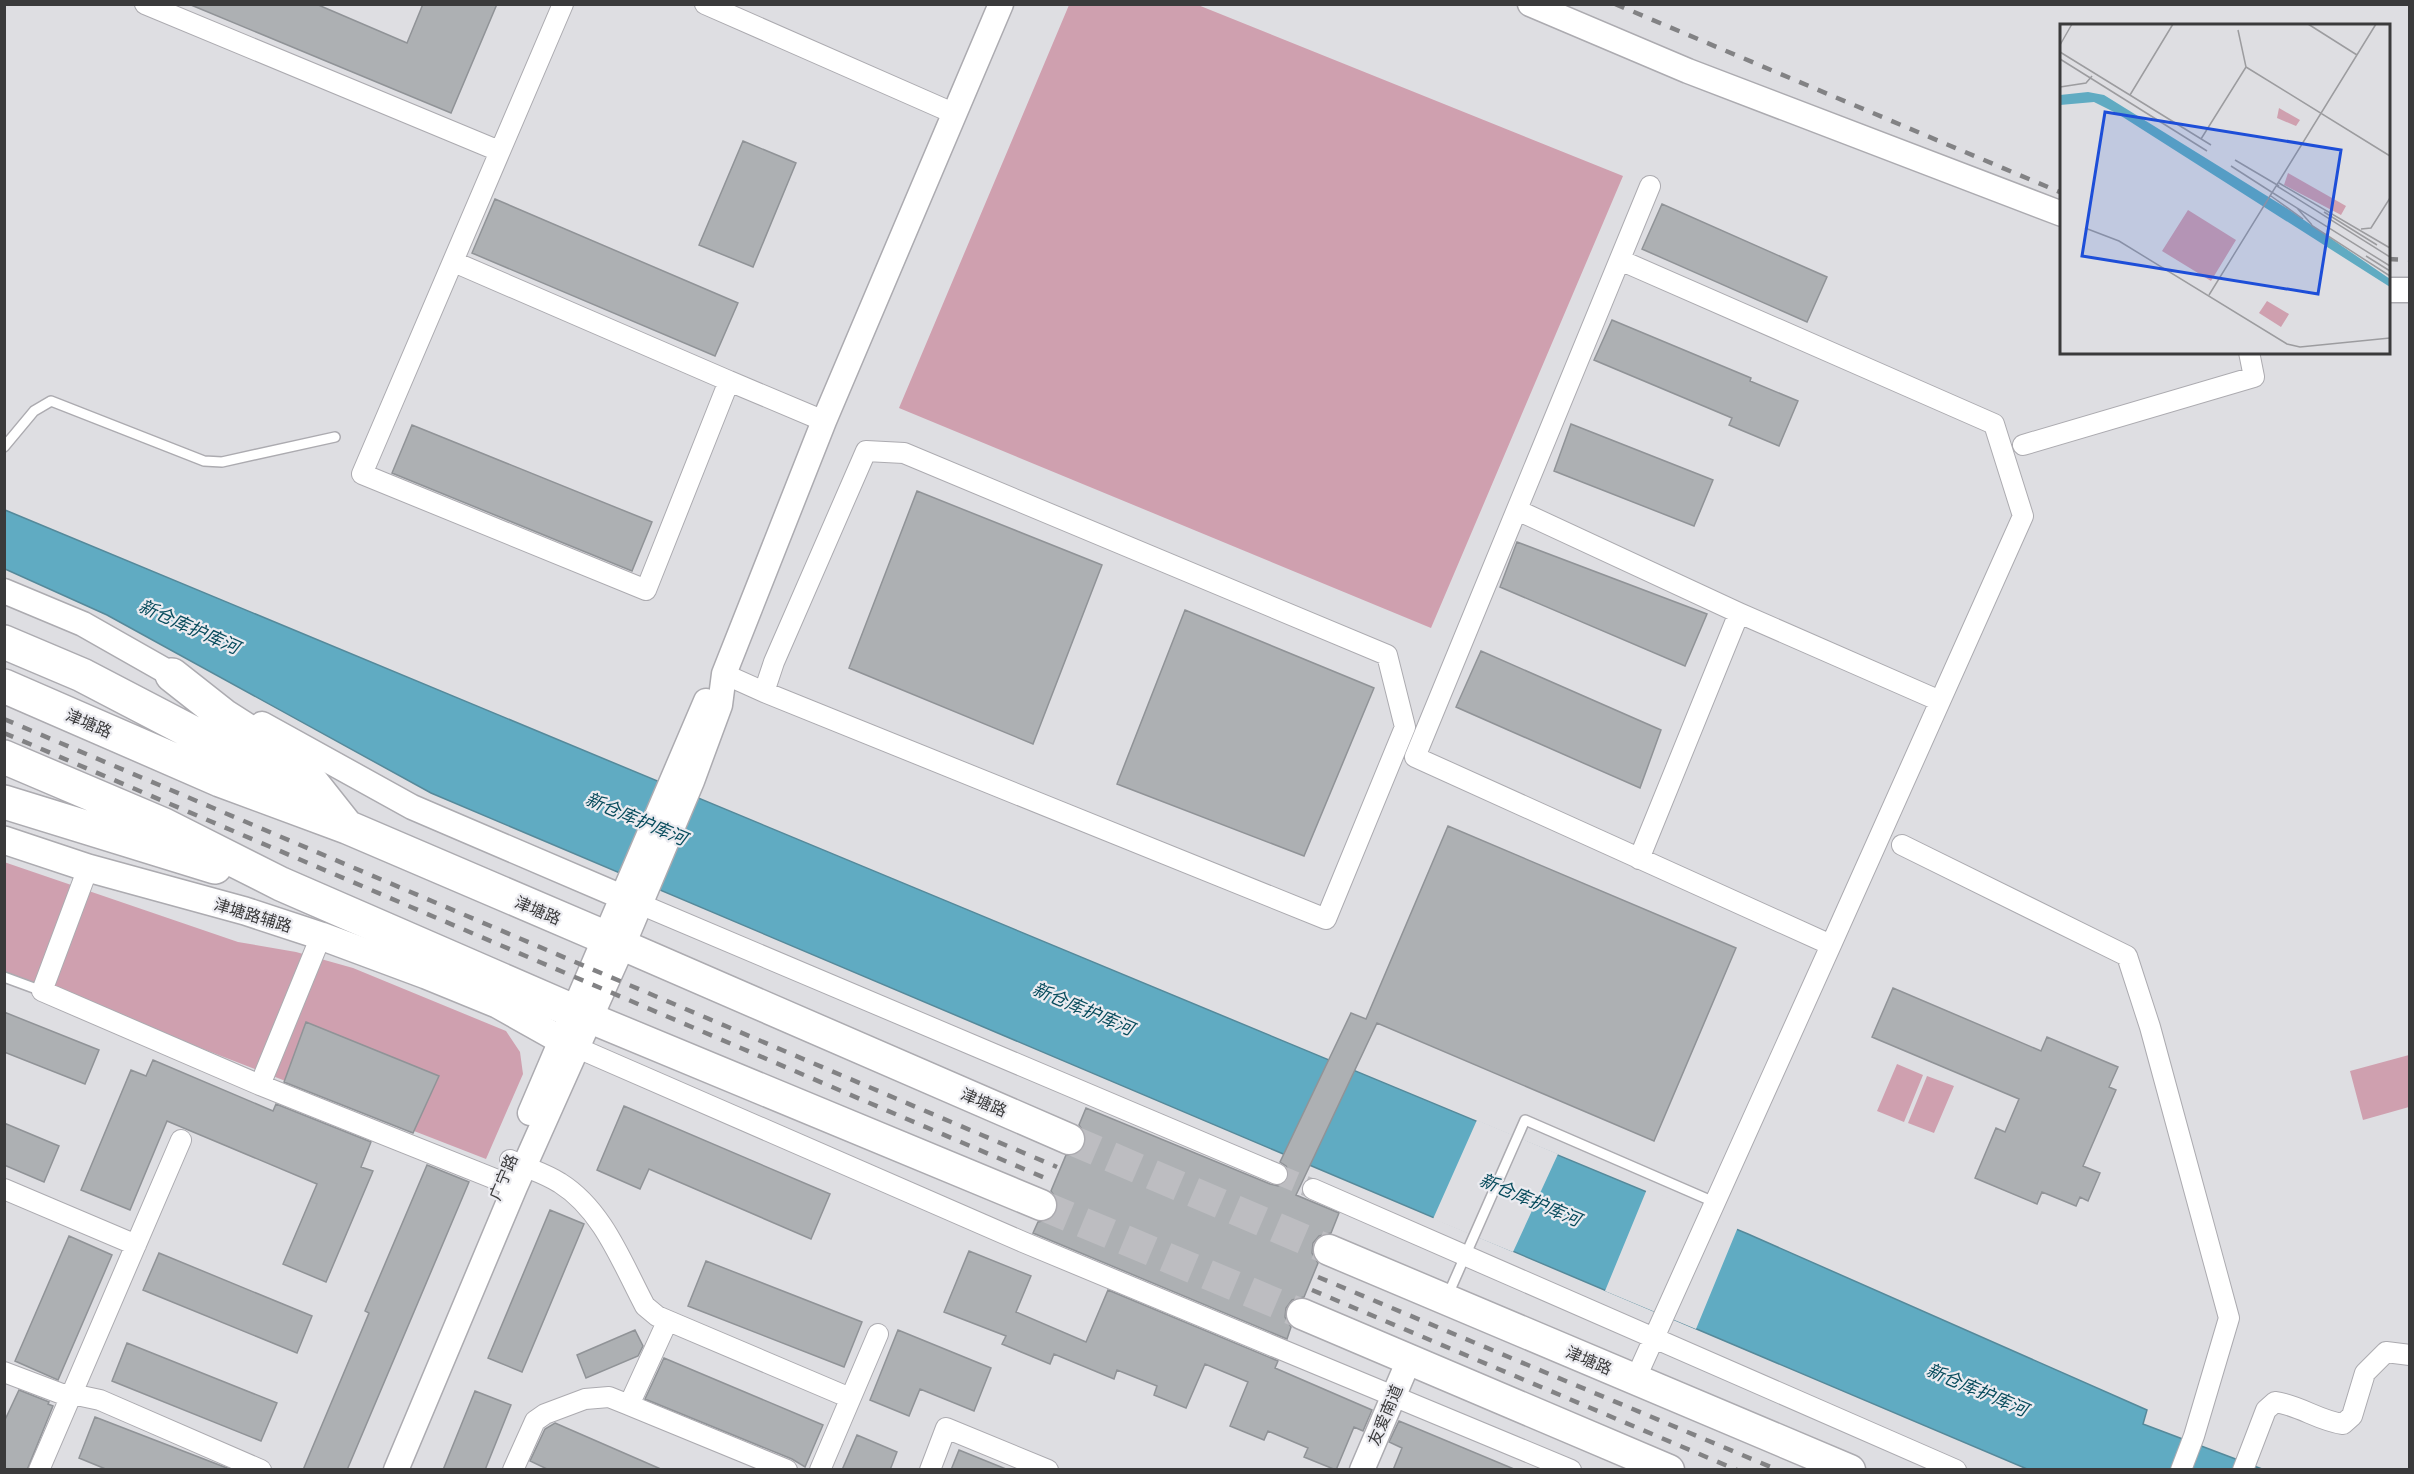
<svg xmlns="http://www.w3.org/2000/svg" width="2414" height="1474" font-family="Montserrat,'Noto Sans SC',sans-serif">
<rect width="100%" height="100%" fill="#dedee2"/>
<path fill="#cfa0af" d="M1069 5H1198L1623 176 1431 628 899 408Z
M4 862 238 942 296 952 353 968 506 1031 520 1052 523 1074 486 1159 5 972Z
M2409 1055V1107L2363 1120 2350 1071Z
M1897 1064 1923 1075 1904 1122 1877 1111Z
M1927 1076 1954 1086 1934 1133 1908 1123Z"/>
<path fill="#60abc2" stroke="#55899a" stroke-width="1.5" d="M5 510 1748 1234 2147 1410 2143 1424 2262 1469H2027L431 793 107 615 5 569Z"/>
<path fill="#dedee2" d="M1477 1120 1558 1154 1513 1252 1433 1219Z
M1647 1189 1738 1227 1696 1329 1605 1291Z"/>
<path fill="#adb0b3" stroke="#909397" stroke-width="1.5" d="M316 4 407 43 423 4H497L451 113 191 5Z
M743 141 796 163 753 267 699 245Z
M495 199 738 303 715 356 472 253Z
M1662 204 1827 277 1807 322 1642 249Z
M1612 320 1751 378 1750 381 1798 401 1779 446 1729 425 1732 418 1594 360Z
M1571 424 1713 480 1694 526 1554 471Z
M412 425 652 522 632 571 392 473Z
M917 491 1102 565 1033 744 849 668Z
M1517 542 1707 614 1685 666 1500 587Z
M1185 610 1374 688 1304 856 1117 784Z
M1481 651 1661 730 1640 788 1456 707Z
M1448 826 1736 948 1654 1141 1377 1023 1296 1195 1339 1213 1331 1233 1319 1236 1313 1243 1312 1253 1318 1263 1304 1297 1292 1300 1286 1308 1285 1317 1291 1327 1287 1339 1033 1233 1038 1222 1051 1219 1057 1212 1058 1202 1051 1191 1066 1155 1079 1153 1085 1145 1086 1136 1079 1125 1086 1108 1270 1184 1278 1186 1285 1183 1289 1172 1286 1166 1280 1162 1351 1013 1366 1019Z
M1893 988 2041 1051 2047 1037 2118 1067 2109 1087 2116 1090 2083 1166 2100 1173 2088 1201 2080 1197 2076 1206 2042 1192 2037 1204 1975 1178 1996 1128 2005 1132 2019 1099 1872 1037Z
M4 1012 99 1050 85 1084 4 1052Z
M306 1022 439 1076 413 1133 284 1082Z
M153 1060 273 1111 276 1104 371 1142 361 1167 373 1171 326 1282 283 1264 317 1184 167 1121 130 1210 81 1190 131 1070 146 1076Z
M624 1106 830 1194 811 1239 649 1169 640 1189 597 1170Z
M4 1123 59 1146 44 1182 4 1165Z
M427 1165 469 1182 347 1470H303L369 1313 365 1311Z
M550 1210 584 1224 522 1372 488 1358Z
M69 1236 112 1255 58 1380 15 1361Z
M969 1251 1031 1276 1016 1312 1086 1342 1108 1290 1278 1361 1275 1368 1372 1410 1363 1431 1354 1427 1336 1470 1304 1457 1308 1448 1268 1431 1264 1440 1230 1426 1248 1382 1205 1364 1186 1408 1154 1395 1157 1386 1117 1370 1114 1379 1054 1354 1050 1364 1002 1344 1006 1336 944 1312Z
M159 1253 312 1316 297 1353 143 1290Z
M706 1261 862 1322 844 1367 688 1306Z
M635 1330 643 1346 638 1356 586 1378 577 1355Z
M898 1330 991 1368 974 1411 920 1389 909 1416 870 1400Z
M127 1343 277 1403 261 1441 112 1381Z
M664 1358 823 1425 805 1467 792 1459 645 1399Z
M19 1390 49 1402 48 1404 53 1406 27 1470H4V1422Z
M475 1391 511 1405 485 1470H443Z
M95 1417 227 1468 226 1470H108L79 1458Z
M1399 1421 1514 1469V1470H1393L1402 1448 1389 1442Z
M555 1423 663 1470H549L530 1461 545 1429Z
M857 1435 897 1452 890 1470H842Z
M959 1450 1006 1469V1470H951Z"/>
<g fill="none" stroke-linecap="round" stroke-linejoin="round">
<path stroke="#bdbdc1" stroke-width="20" stroke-dasharray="20 10" stroke-linecap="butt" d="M1277 1174 1313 1189"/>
<path stroke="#bdbdc1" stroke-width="30" stroke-dasharray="30 15" stroke-linecap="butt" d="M1069 1139 1329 1250
M1041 1205 1302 1314"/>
<defs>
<path id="service" d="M4 447 34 411 51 401 204 461 222 462 335 437
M4 977 42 991
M1447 1297 1525 1120 1714 1202"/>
<path id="minor" d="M145 4 499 151
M563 4 362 474 646 590 729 381 824 421
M705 4 953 113
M1620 260 1994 424 2023 516 1831 945
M454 262 729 381
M2023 445 2254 377 2249 352
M866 451 904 453 1387 655 1405 727 1326 919 764 692 774 662Z
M1517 510 1739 613 1940 701
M724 674 764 692
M1902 845 2127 956 2150 1027 2229 1318 2194 1436 2181 1470
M1639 859 1739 613
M88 868 42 991 260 1085
M628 899 1277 1174
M321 936 260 1085 515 1187
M564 1042 1023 1242 1571 1470
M510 1160C526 1168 545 1173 560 1183 603 1210 622 1263 645 1306L657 1316 850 1398
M4 1189 136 1245
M1313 1189 1956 1470
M4 1372 62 1394H72L100 1400 261 1470
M1635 1380 1831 945 1415 757 1650 186
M629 1405 787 1470
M39 1470 181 1140
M513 1470 535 1421 545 1414 585 1399 609 1397 629 1405 667 1322
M820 1470 878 1334
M930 1470 946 1428 1048 1470
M2243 1470 2266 1410 2275 1402C2299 1405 2319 1421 2343 1424L2352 1416 2365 1373 2386 1352 2410 1355"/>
<path id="tertiary" d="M1530 4 1688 71 2062 214
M2388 290H2410
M4 591 83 624 187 683
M262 724 412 807 622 897
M530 1113 706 701
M396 1470 515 1187 623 945 692 781 720 705 724 674 824 421 1001 4
M1362 1470 1409 1360"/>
<path id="secondary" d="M4 840 88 868 245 911 321 936 426 975 497 1004 561 1040"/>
<path id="primary" d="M604 937 1069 1139
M573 1011 1041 1205
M1329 1250 1850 1470
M1302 1314 1669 1470"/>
<path id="trunk" d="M4 642 82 675 241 758 295 794
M172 675 224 716 276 749 305 774 347 827
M4 686 220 780 347 827 604 937
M4 757 164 825 281 884 573 1011
M4 802 215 867"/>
</defs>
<use href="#service" stroke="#acabb0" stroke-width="12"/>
<use href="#minor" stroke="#acabb0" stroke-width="22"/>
<use href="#tertiary" stroke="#acabb0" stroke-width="27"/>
<use href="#secondary" stroke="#acabb0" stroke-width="30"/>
<use href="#primary" stroke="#acabb0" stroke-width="33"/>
<use href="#trunk" stroke="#acabb0" stroke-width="36"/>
<use href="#service" stroke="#fff" stroke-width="9"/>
<use href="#minor" stroke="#fff" stroke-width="20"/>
<use href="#tertiary" stroke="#fff" stroke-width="24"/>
<use href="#secondary" stroke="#fff" stroke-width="27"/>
<use href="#primary" stroke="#fff" stroke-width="30"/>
<use href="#trunk" stroke="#fff" stroke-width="33"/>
<path stroke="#828284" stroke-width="4.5" stroke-dasharray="10 10" stroke-linecap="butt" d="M1615 4 2062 193
M2388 259 2410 260
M4 719 1057 1167
M4 733 1052 1181
M1318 1277 1778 1470
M1312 1290 1737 1470"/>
</g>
<g text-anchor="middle" stroke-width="4.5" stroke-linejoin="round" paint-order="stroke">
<g font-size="16" fill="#3a3a3b" stroke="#ebebf0">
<text transform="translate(89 723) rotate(23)" y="6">津塘路</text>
<text transform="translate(538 910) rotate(23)" y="6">津塘路</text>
<text transform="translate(253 915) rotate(17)" y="6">津塘路辅路</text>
<text transform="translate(984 1102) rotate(23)" y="6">津塘路</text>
<text transform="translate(503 1177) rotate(-67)" y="6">广宁路</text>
<text transform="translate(1589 1360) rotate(23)" y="6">津塘路</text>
<text transform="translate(1385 1415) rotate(-67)" y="6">友爱南道</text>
</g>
<g font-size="18" font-style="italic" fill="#084c5d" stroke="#ebebf0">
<text transform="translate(189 627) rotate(24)" y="6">新仓库护库河</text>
<text transform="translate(636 819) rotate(23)" y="6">新仓库护库河</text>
<text transform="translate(1083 1009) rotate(23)" y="6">新仓库护库河</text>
<text transform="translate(1530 1200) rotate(23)" y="6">新仓库护库河</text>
<text transform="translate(1977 1390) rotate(23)" y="6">新仓库护库河</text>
</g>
</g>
<g transform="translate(2060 24)">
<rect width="330" height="330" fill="#dedee2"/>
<path d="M219 84 240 96 236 102 217 94ZM228 149 286 182 281 191 224 161ZM128 186 176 216 151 257 102 227ZM207 277 229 290 221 303 199 289Z" fill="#cfa0af"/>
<path d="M28 68 44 71 228 185 330 255V263L58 90 34 78 0 81V71Z" fill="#60abc2"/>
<path fill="none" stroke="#9c9c9f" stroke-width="1.5" d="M248 0 297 31M178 6 186 43M0 21 12 0M0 28 151 121M0 35 147 127M186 43 330 132M0 63 26 59 32 52M70 71 113 0M141 115 186 43M175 136 219 162M171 142 213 169M219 159 330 224M217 162 330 233M213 169 330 242M211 172 243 195M237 184 252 201M264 188 317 221M251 201 330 252M25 204 59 217 227 320 240 323 330 314M301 205 311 204 330 174M306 232 330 247M149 271 316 0"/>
<path fill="#1d4ed8" fill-opacity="0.15" stroke="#1d4ed8" stroke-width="3" d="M45 88 281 126 258 270 22 232Z"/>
<rect width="330" height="330" fill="none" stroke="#3a3a3b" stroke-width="3"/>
</g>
<rect width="2414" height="1474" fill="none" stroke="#3a3a3b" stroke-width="12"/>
</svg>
